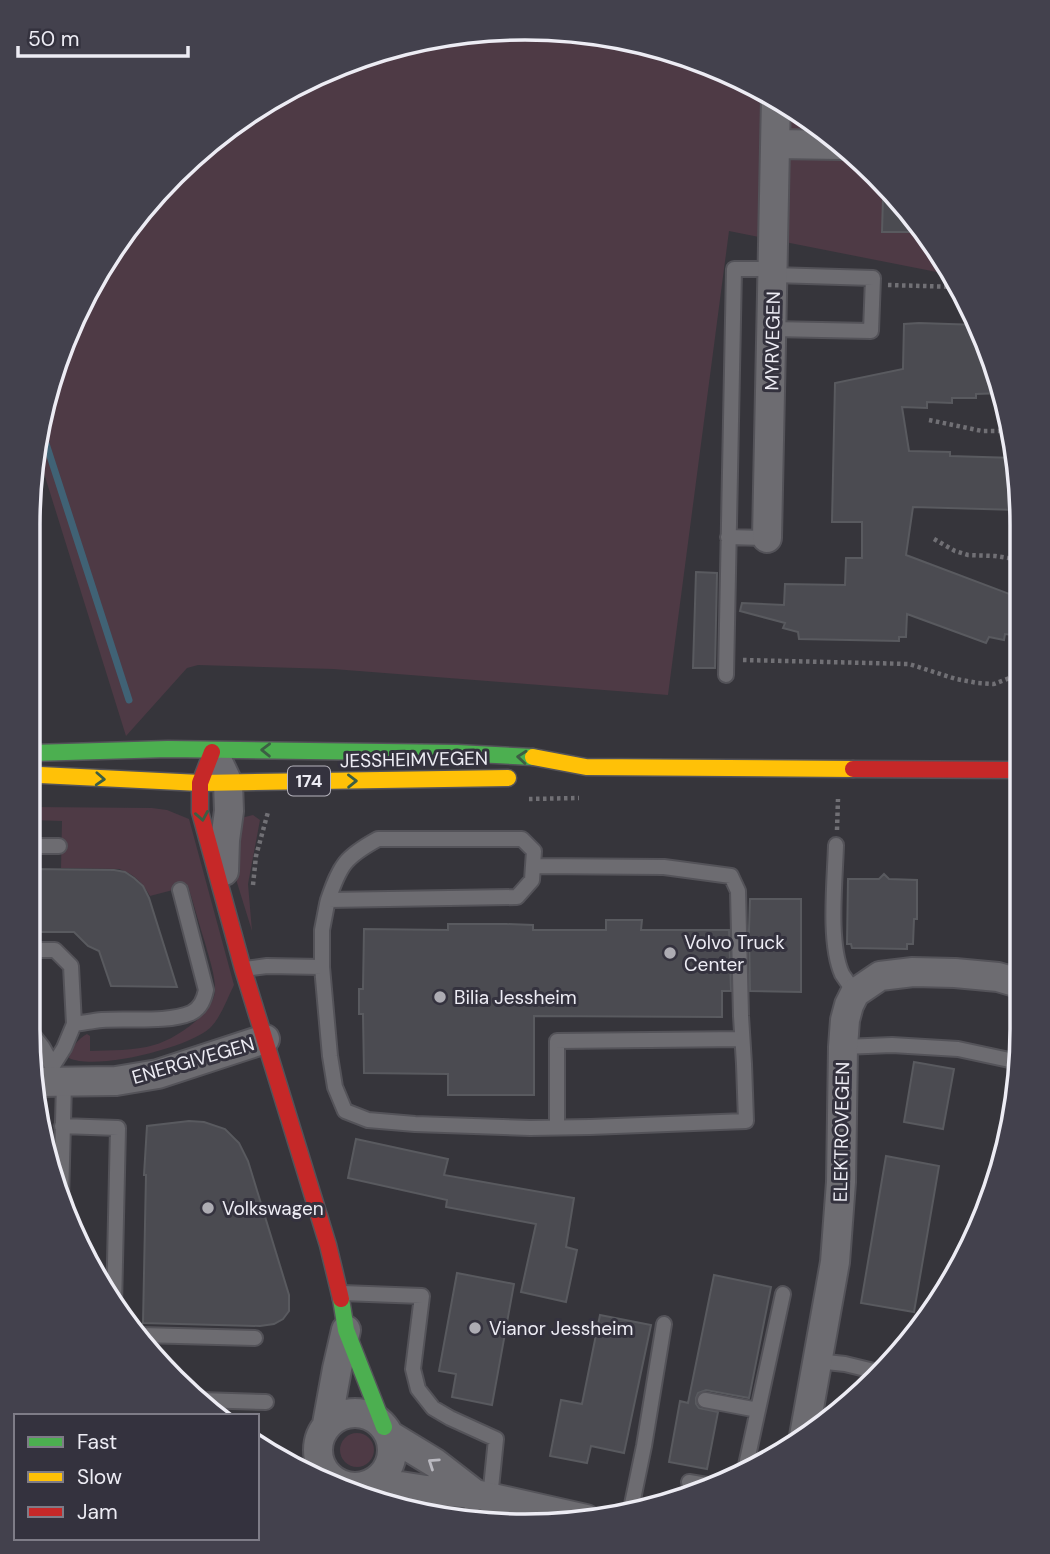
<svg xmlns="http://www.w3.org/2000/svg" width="1050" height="1554" font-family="'DM Sans',sans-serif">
<rect width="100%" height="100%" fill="#36353b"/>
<path fill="#4e3a45" d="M525 28 622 37 715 66 801 112 876 173 938 249 952 275 729 231 668 695 333 669 198 665 187 668 126 736 37 451V428L79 305 173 174 249 112 334 66 428 38Z
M32 807 152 808 167 810 189 819 234 985C227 999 221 1017 210 1028 188 1048 95 1071 69 1058 70 1048 78 1039 87 1034L90 1036V1051C111 1050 134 1051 154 1045 174 1040 215 1013 215 990 215 974 209 958 205 943 199 924 194 905 188 886L150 896C142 882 134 874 119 869L61 868 62 821 31 820Z
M253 815 260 820 248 884 252 931 235 876 241 818Z
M340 1450a17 17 0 1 1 34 0a17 17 0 1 1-34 0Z"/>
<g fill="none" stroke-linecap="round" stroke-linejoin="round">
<path stroke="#406275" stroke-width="7" d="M39 422 129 700"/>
</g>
<path fill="#4b4b51" stroke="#595a5f" stroke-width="2" d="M883 197 896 198 923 230H911V232H882Z
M919 323 979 325 984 334 1002 393 976 394V398H952V403L927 402V408L902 407 909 451 950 452V456L1015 458 1020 510 913 507 906 555 1020 598 1013 618 1020 621V636L1005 634 1004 640 989 637 986 643 907 614 906 637H899V641L799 639 798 632 783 628 785 623 740 611 742 603 784 605 785 584 845 585 846 558H862V522H832L835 383 903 369 904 324Z
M696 572 717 573 715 668H693Z
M31 869 114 870 125 872 134 878 143 886 149 898 177 987 111 986 99 951 88 946 74 932H30Z
M884 874 889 879 917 880V919H914L913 944H907V949L852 948 851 944H847L848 879H879Z
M750 899H801V992L750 991 749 930Z
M606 920H642L641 930H729L731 991H722V1017L534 1016V1095H448V1074L364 1073 363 1014H359V989H363L364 929 448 930V924H506L533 925V930H606Z
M914 1062 954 1069 943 1129 904 1122Z
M189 1121 204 1122 225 1129 239 1143 248 1161 289 1295V1311L283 1319 274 1324 260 1326 143 1323 146 1175H144L147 1126Z
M356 1139 448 1159 444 1175 574 1198 566 1247 577 1250 566 1302 521 1292 536 1224 446 1207 447 1200 348 1178Z
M886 1156 939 1166 914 1312 861 1303Z
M457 1273 514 1284 492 1405 452 1397 456 1374 439 1371Z
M714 1275 771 1287 749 1398 706 1390 698 1393 696 1398V1404L699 1408 718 1412 707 1469 669 1462 680 1401 688 1403Z
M600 1315 651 1325 624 1453 591 1446 587 1463 550 1456 561 1400 582 1404Z"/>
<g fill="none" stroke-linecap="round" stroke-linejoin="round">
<defs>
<path id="lane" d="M772 329 871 331 873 278 773 275
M728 537 767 538
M726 675 734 269H773
M836 845C835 880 828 943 842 974 846 980 851 987 855 993
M31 846H59
M29 953 33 950H55L71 966 74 1024
M322 967 330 1056 335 1087 345 1111 368 1120 415 1124 530 1128 590 1127 746 1121 744 1064 741 1016 738 891 731 876 664 867 533 866
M245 969 267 966 322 967V930L327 904 328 900C340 865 345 857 378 839H522L534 851 532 880 517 897 328 900
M28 1031C40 1041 47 1052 52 1067
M843 1047 892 1045 958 1049 1014 1061
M52 1082V1067L64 1048 74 1024C83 1023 92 1021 102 1020 127 1018 168 1023 191 1013 201 1008 204 999 206 990L180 890
M62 1126 118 1128 114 1307
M557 1128V1041L742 1039
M61 1201 64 1083
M342 1293 422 1296 413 1369 418 1389 433 1408 450 1418 496 1439 490 1498
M140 1335 255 1338
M817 1361 845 1364 882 1373
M200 1400 266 1402
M705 1400 758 1410
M745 1470 783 1294
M689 1482 707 1485
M630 1514 644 1446 664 1324
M469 1520 475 1494"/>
<path id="street" d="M776 144 842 145
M767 538 776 98
M220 766 228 783 229 811 225 840 224 871
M37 1082 116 1081 158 1074 265 1039
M318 1450a37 37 0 1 1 74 0a37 37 0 1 1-74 0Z
M327 1424 337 1369 346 1330
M389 1435 435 1463 475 1494
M804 1436 835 1262 841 1182 843 1047 845 1020 849 1005 855 993 880 976 913 972 955 973 998 977 1015 982
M375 1482 426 1490 475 1494 586 1519"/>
<path id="fast" d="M32 753 168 749 457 753 533 757
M341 1299 346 1330 384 1427"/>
<path id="slow" d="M533 757 586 767 853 769
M40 775 200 783 508 778"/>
<path id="jam" d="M212 752 200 783V812L243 969 328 1245 341 1299
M853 769 1018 770"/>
</defs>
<use href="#lane" stroke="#545359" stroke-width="18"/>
<use href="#street" stroke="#545359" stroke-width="32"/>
<use href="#fast" stroke="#545359" stroke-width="19"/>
<use href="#slow" stroke="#545359" stroke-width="19"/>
<use href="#jam" stroke="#545359" stroke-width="19"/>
<path stroke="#717075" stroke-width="4.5" stroke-dasharray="3.5 3.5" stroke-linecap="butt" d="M888 285 958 287
M929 420 982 431H1013
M934 539 955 551 968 555 995 556 1021 560
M743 660 909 664 956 679 978 683 994 684 1010 678 1020 672
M529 799 579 798
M837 830 838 799
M253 885 256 856 268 812"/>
<use href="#lane" stroke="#6d6c71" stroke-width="14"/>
<use href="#street" stroke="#6d6c71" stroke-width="28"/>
<use href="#fast" stroke="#4caf50" stroke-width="16"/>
<use href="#slow" stroke="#ffc107" stroke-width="16"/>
<use href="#jam" stroke="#c62828" stroke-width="16"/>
</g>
<defs><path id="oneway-chevron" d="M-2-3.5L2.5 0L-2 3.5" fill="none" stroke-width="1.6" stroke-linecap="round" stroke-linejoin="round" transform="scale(1.75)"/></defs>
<g stroke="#3c5e44">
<use href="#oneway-chevron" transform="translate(266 750) rotate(-179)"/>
<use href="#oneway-chevron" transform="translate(522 757) rotate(-175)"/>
<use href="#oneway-chevron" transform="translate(100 779) rotate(3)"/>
<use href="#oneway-chevron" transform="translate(352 781) rotate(-1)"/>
<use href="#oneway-chevron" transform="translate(202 816) rotate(80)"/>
</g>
<use stroke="#bab9c0" href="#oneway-chevron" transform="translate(433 1463) rotate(-146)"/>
<g fill="#adacb3" stroke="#34323e" stroke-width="2.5">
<circle cx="670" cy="953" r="7"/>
<circle cx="440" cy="997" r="7"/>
<circle cx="208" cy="1208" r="7"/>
<circle cx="475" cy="1328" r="7"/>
</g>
<g text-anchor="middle" stroke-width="6" stroke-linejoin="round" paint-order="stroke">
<rect fill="#34323e" stroke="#b6b4bd" stroke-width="2" x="288" y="766.5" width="42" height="29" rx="5"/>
<g font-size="18" font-weight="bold" fill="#edecf4">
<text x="309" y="787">174</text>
</g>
<g font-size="19" fill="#edecf4" stroke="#34323e">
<text transform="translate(772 341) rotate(-89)" y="7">MYRVEGEN</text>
<text transform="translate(414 759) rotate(-1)" y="7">JESSHEIMVEGEN</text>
<text transform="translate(193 1060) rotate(-16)" y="7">ENERGIVEGEN</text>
<text transform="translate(841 1132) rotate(-89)" y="7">ELEKTROVEGEN</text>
</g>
<g font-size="19" fill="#edecf4" stroke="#34323e" text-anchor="start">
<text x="684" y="949">Volvo Truck<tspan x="684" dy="22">Center</tspan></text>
<text x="454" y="1004">Bilia Jessheim</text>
<text x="222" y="1215">Volkswagen</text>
<text x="489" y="1335">Vianor Jessheim</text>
</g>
</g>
<path d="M0 0H1050V1554H0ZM525 40H525A485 485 0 0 1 1010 525V1029A485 485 0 0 1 525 1514H525A485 485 0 0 1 40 1029V525A485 485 0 0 1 525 40Z" fill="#43414d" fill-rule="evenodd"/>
<path fill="none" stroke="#edecf4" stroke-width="3.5" d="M525 40H525A485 485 0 0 1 1010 525V1029A485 485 0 0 1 525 1514H525A485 485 0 0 1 40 1029V525A485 485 0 0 1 525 40Z"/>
<rect x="14" y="1414" width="245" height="126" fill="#34323e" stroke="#7e7c87" stroke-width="2"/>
<rect x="28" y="1437" width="35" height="10" fill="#4caf50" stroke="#7e7c87" stroke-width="2"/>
<text x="77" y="1449" font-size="21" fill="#edecf4">Fast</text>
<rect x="28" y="1472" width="35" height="10" fill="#ffc107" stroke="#7e7c87" stroke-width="2"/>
<text x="77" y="1484" font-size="21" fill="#edecf4">Slow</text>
<rect x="28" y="1507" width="35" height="10" fill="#c62828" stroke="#7e7c87" stroke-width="2"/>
<text x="77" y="1519" font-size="21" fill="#edecf4">Jam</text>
<path d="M18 46v10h170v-10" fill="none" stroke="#edecf4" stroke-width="3.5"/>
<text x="28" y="46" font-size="21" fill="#edecf4" stroke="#34323e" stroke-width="5" paint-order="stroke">50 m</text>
</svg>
